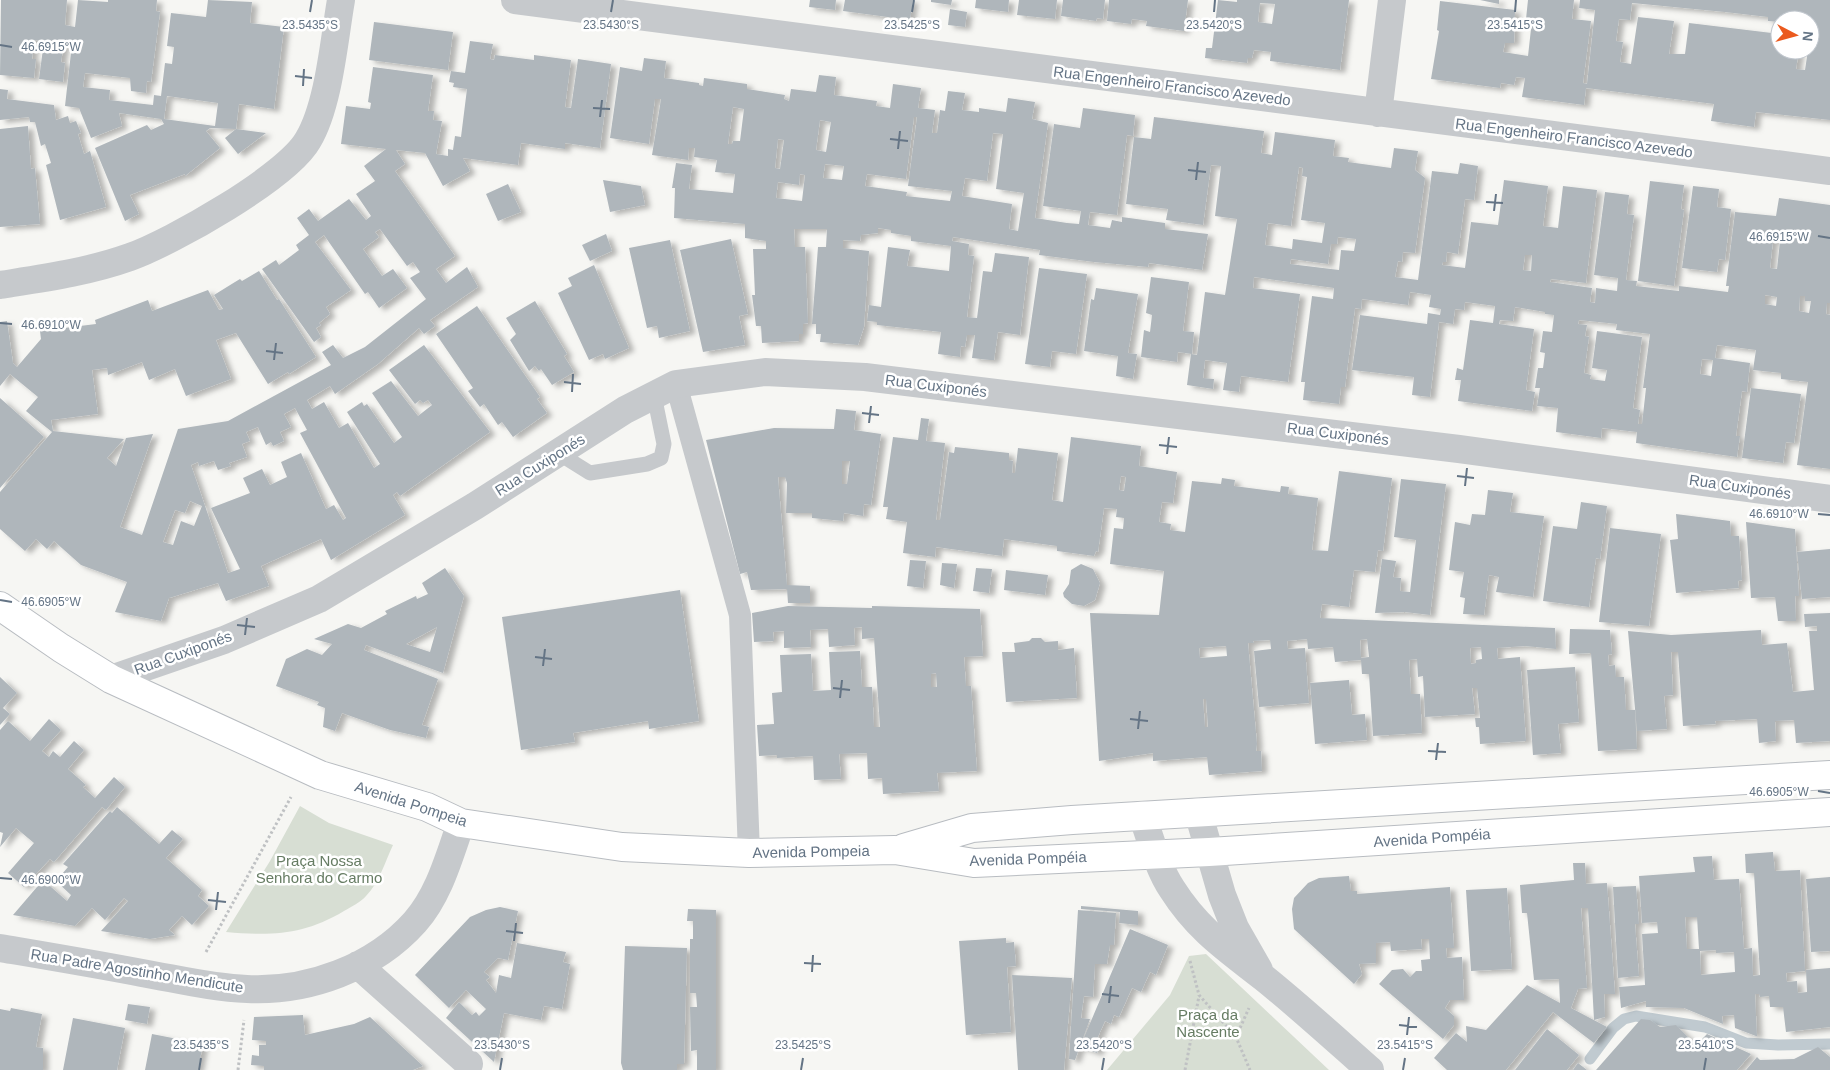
<svg xmlns="http://www.w3.org/2000/svg" width="1830" height="1070" font-family="Helvetica,sans-serif">
<defs>
<filter id="shadow"><feDropShadow dx="5.5" dy="3" stdDeviation="2.5" flood-color="#0004"/></filter>
</defs>
<rect width="100%" height="100%" fill="#f6f6f3"/>
<path fill="#d7ded3" d="M300 806 329 823 393 845C385 862 379 883 366 896 361 902 351 907 344 911 304 935 272 936 226 932L270 861Z
M1206 954 1329 1070H1107L1170 995 1189 956Z"/>
<g fill="none" stroke-linecap="round" stroke-linejoin="round">
<path stroke="#c0cad0" stroke-width="11" d="M1590 1059 1613 1028 1624 1019 1636 1016 1705 1027 1746 1043 1778 1045 1830 1044"/>
</g>
<path fill="#afb6bb" fill-rule="evenodd" filter="url(#shadow)" d="M1 0H67L65 25 75 27 78 0 108 2V0H157L156 11 160 12 151 82 147 81 146 93 131 91 130 78 85 73 83 87 110 90 109 100 153 105 154 95 161 96 165 63 172 64 174 47 167 46 171 13 206 17 208 0 252 2 250 23 284 27 274 109 239 104 236 129 210 128 206 131 220 148 185 176V174L130 195 139 214 125 221 95 148 147 125 151 130 164 124 161 119 119 113 122 126 91 138 79 108 65 106 72 44 64 43 61 62 65 63 63 82 39 79 44 41 34 40 32 59H36L34 78 0 75ZM167 96 218 103 215 126 164 119Z
M810 0H836L835 10 809 7Z
M845 0H913L910 20 843 11Z
M931 0H952L951 5 931 2Z
M976 0H1009L1008 12 975 8Z
M1019 0H1057L1055 19 1017 15Z
M1063 0H1105L1103 19 1097 18 1096 21 1061 16Z
M1109 0H1188L1184 31 1146 26 1147 21 1132 19 1131 24 1107 21Z
M1218 0 1237 2V0H1349L1340 70 1270 61 1271 52 1254 50 1252 58H1248L1247 63 1205 58 1206 48H1212ZM1260 3 1275 4 1272 24 1258 22Z
M1480 0H1499V4Z
M1528 0H1574L1572 19 1591 21 1583 83 1587 84 1595 10 1579 8 1580 0H1830V120L1756 112 1754 127 1711 121 1714 104 1586 88 1584 105 1522 97 1525 78 1516 77 1514 85 1501 83 1500 88 1431 79 1439 31 1437 30 1440 1 1515 10 1514 43H1505L1503 52 1528 56 1532 20 1526 19ZM1632 3 1725 12 1768 17V21L1780 22V20H1810V50H1808L1805 70 1796 69 1799 50H1780V34L1689 23 1685 54H1669L1674 21 1638 17 1631 64 1620 62 1623 42 1616 41 1619 19 1630 20Z
M950 9 967 12 965 27 948 25Z
M374 22 453 32 448 70 369 60Z
M470 41 493 44 490 59 494 60 495 55 534 60V55L571 60 565 107 571 108 578 59 611 64 600 148 565 143V149L521 143 518 165 463 158 470 171 443 186 425 153 396 150 405 164 395 171 455 256 436 269 446 283 467 267 478 287 430 320 435 326 424 334 419 328 378 364 335 394 330 386 307 400 312 409 324 402 339 428 348 423 374 468 380 464 347 412 362 402 364 406 367 404 394 443 402 437 372 393 391 381 418 416 432 405 428 400 423 403 420 400 415 404 389 370 424 345 490 432 400 496 397 492 393 495 405 515 331 560 321 539 261 566 269 586 226 601 218 583 169 598 161 621 115 612 127 582 81 565 54 541 47 549 36 539 25 551 0 529V492L52 432 26 411 38 397 10 374 0 386V322L7 321 13 363 17 367 41 339 40 331 96 324 95 320 148 300 152 311 208 290 219 310 223 309 214 295 235 282 240 279 242 281 259 271 277 300 279 299 316 357 289 374 288 372 268 384 236 333 216 340 231 379 186 396 175 369 149 380 142 362 108 375 107 368 92 370 98 414 51 420 53 431 124 439 107 458 116 466 126 438 153 434 120 527 142 535 178 429 228 421 331 365 322 352 333 345 343 358 365 347 426 299 410 278 420 272 413 262 407 266 380 229 375 232 379 237 363 249 382 276 393 269 407 288 379 308 368 292 365 294 324 235 315 242 351 290 326 307 330 314 319 323 321 325 316 328 321 337 314 342 262 269 276 260 279 265 299 250 296 245 309 235 297 218 309 209 318 221 349 199 366 220 371 216 356 194 375 181 364 166 386 149 341 144 346 106 370 109 371 103 368 102 373 67 433 75 428 111H434L433 120 442 121 436 154 448 156V149L453 150 455 136 461 137 467 89 453 87 454 83 449 82 451 71 465 73ZM295 408 307 430 300 433 346 518 343 520 334 505 326 509 301 453 281 462 287 477 270 485 262 469 243 478 250 493 211 508 240 569 228 573 191 465 198 462 199 466 214 461 218 470 231 466 229 463 247 457 242 444 250 441 246 432 258 427 266 445 271 442 273 446 284 441 280 432 291 427 284 414ZM190 501 202 506 194 526 181 521 173 545 163 542 175 510 185 513Z
M644 58 666 61 664 78 699 83V85L703 86 704 78 747 84V89L785 95 784 99 789 101 791 89 816 92 819 75 836 77 834 95 877 101 876 106 890 108 893 84 921 88 918 108 935 110 932 133H937L940 110 945 111 948 91 965 93 962 110 979 112V108L1006 112 1008 98 1035 102 1032 119 1048 123 1035 218 1067 223 1079 224 1081 211 1043 206 1054 124 1080 128 1083 108 1135 115 1133 136 1127 135 1117 215 1090 212 1088 225 1110 228 1112 220 1122 222V217L1165 223V229L1208 234 1202 270 1149 263 1148 267 1094 262 1039 255 1040 250 953 237 952 241 969 244 968 255 974 256 967 317 977 318 983 271 992 272 995 253 1029 257 1020 335 998 332 994 360H990L972 358 975 335H967L965 347 961 346 960 357 938 354 941 332 877 325V322L867 321 869 305 881 307 888 247 910 250 907 266 949 271 951 246 911 241V236L891 233V230L878 228V233L861 235 860 241 843 240V248L869 251 864 327 858 345 820 342 821 334H816V324H812L818 247H826L827 229H794L795 247H805L808 323 803 324V334H799V341L762 343 761 326H756L752 295H755L753 249H766V241L745 238V224L674 218 675 188H672L676 163 692 165 689 189 733 193 735 174 715 172 717 160 694 157 695 148H689L688 160 652 155 661 99H655L649 144 610 138 620 67 642 71ZM733 107 744 109 740 141H733L732 144H728ZM914 117H917L908 186 952 191 950 201 906 196 907 192 865 186 867 174 906 179ZM820 120 831 122 826 152 816 150ZM993 133 1003 134 996 189 1024 193 1018 231 1009 229 1012 204 962 196 965 178 987 181ZM778 139 784 140 780 169 775 168ZM825 164 844 166 842 180 823 178ZM800 174 805 175 802 201 776 198 778 182 799 185Z
M0 89 8 90 7 99 54 105 56 120 68 116 70 123 76 121 81 133 78 134 84 154 90 151 106 207 60 220 46 165 51 163 45 144 41 146 35 122H30L29 117 0 120Z
M1154 117 1264 131 1261 153 1272 155 1275 132 1335 140 1333 156 1349 158 1348 162 1391 168 1394 148 1418 151 1415 170 1425 178 1415 253 1403 252 1402 262 1398 261 1395 277 1418 280 1432 171 1458 174 1460 163 1478 166 1474 200 1465 199 1458 254 1447 252 1446 262H1443L1442 265 1465 268 1471 222 1498 225 1504 180 1548 186 1543 226 1558 228 1563 186 1597 190 1586 283 1551 279 1550 282 1592 288 1590 302 1595 303 1596 288 1617 291 1618 278 1594 275 1605 192 1629 195 1627 214 1634 215 1626 280 1637 281 1636 286 1679 291V286L1728 292 1729 286H1726L1735 212 1776 216 1779 198 1830 205V303H1827L1826 314 1830 315V469L1797 465 1808 382 1781 379V373L1753 370 1756 350 1717 345 1715 358 1750 363 1747 392 1742 391 1736 436H1740L1737 457 1636 443 1637 432 1602 428 1601 438 1556 432 1558 408 1537 406 1540 388H1535L1538 368H1543L1545 353 1540 352 1543 331 1552 332 1554 315 1545 314V312L1515 307 1513 321 1500 320 1499 324 1534 329 1526 390 1535 392 1532 411 1458 401 1461 380H1455L1457 368 1463 370 1470 320 1493 323 1495 306 1465 302 1464 310 1455 309 1453 324 1439 322 1430 397 1412 395 1414 377 1352 370 1360 315 1427 324 1428 313 1440 315 1441 309 1429 307 1431 295 1410 292 1408 305 1362 299 1361 309 1355 308 1345 387H1341L1339 404 1303 400 1305 382H1301L1312 296 1333 299 1334 288 1254 277 1253 288 1300 294 1288 382 1241 376 1239 392 1223 390 1227 363 1205 360 1203 378 1214 379 1213 389 1187 385 1191 354 1197 355 1205 292 1225 295 1237 219 1215 216 1221 166 1211 165 1203 225 1166 220 1168 209 1126 204 1134 137 1151 139ZM1299 167 1303 168 1302 176 1307 177 1301 220 1325 223 1322 243 1293 239 1292 249 1265 245 1268 223 1291 226ZM1338 237 1356 239 1354 251 1341 250 1339 270 1290 264 1291 259 1328 264 1331 244H1337ZM1773 240 1780 241 1777 269 1770 268ZM1525 255H1532L1531 271 1523 270ZM1765 295 1777 297 1776 306 1765 304ZM1800 296H1805V301H1811L1809 313 1799 311ZM1579 320 1617 324 1616 330 1650 334 1643 388H1646L1642 424H1638L1640 410 1633 408 1642 337 1597 331 1592 368 1607 370 1605 381 1590 379 1591 375 1584 373 1589 337 1585 336 1587 325 1578 324ZM1702 359 1713 360 1711 376 1700 374Z
M28 126 31 169 35 168 40 224 0 227V129Z
M236 129 266 133 238 154 225 138Z
M603 180 641 186 645 205 610 212Z
M1650 181 1684 185 1681 209 1684 210 1674 286 1638 281Z
M508 184 521 212 498 221 486 194Z
M1693 186 1719 189 1717 207 1731 209 1725 260 1719 259 1717 272 1682 268Z
M606 234 612 251 590 261 582 245Z
M731 239 748 314 739 316 745 345 703 352 680 250Z
M670 240 690 331 659 338 657 326 647 328 629 248Z
M594 265 629 348 605 359 603 354 589 360 558 293 572 286 568 278Z
M1039 268 1087 274 1076 354 1052 351 1050 367 1025 364Z
M1151 277 1189 282 1183 331 1194 332 1192 354 1178 352 1177 362 1141 357 1144 330 1150 332 1152 315 1146 313Z
M1096 288 1138 294 1128 353 1137 354 1133 379 1116 376 1118 356 1084 351 1091 299 1094 300Z
M535 301 567 354 564 356 574 372 552 385 541 369 539 371 535 366 529 371 510 340 516 334 506 318Z
M477 306 540 397 537 399 547 413 513 437 502 422 498 425 484 404 480 407 468 391 473 388 436 334Z
M1751 388 1801 394 1794 443 1786 442 1783 463 1742 458Z
M0 398 44 437 0 488Z
M836 409 856 411 854 430 881 434 871 505 864 504 863 516 844 513 843 521 812 518V513H786L787 483 785 477H778L787 585 810 586V603H788L787 589 751 590 747 572 740 574 706 440 774 428 834 429ZM842 461H850L847 484H842Z
M921 418 929 419 926 441 945 443 936 520H940L949 452 954 453 955 447 1009 453V460L1013 461 1012 473H1015L1018 448 1058 453 1052 500 1063 502 1071 437 1141 446 1139 466 1177 472 1173 503 1162 502 1159 522 1171 524 1170 530 1185 532 1192 481 1221 484 1222 478 1235 480 1234 486 1280 492 1281 486 1289 487 1288 494 1318 498 1312 550 1328 551 1339 471 1392 478 1383 551 1378 550 1375 572 1354 570 1349 607 1322 604 1320 618 1555 628 1556 649 1525 646 1497 648 1498 659 1520 657 1526 741 1480 744 1479 727H1476L1475 718H1480L1477 688H1472L1475 714 1425 717 1423 676 1418 677 1417 659 1409 660 1411 694H1420L1422 733 1373 736 1369 674H1362L1361 660 1335 662 1333 647 1308 649 1307 639 1287 641 1288 649 1305 648 1309 703 1259 707 1254 651 1271 649 1270 640 1253 641 1254 643H1248L1257 744 1256 751H1261L1262 771 1209 775 1207 757 1153 761V753L1099 761 1090 613 1159 615 1164 571 1110 564 1114 528 1123 529 1124 518 1116 517 1117 509 1104 508 1098 552 1096 551 1094 556 1057 551V546L1004 539 1002 556 936 547 935 557 903 553 907 522 886 519 888 507H883L893 437 918 440ZM1121 476 1126 477 1124 491 1119 490ZM1367 639 1369 657 1361 658 1360 640ZM1226 646 1227 656 1200 658 1199 648ZM1481 647 1482 659 1476 660V663L1471 664 1470 648ZM1203 699H1206L1208 727H1205Z
M1401 479 1446 484 1430 615 1405 612 1375 613 1382 559 1396 561 1393 577 1401 578 1400 591 1410 592 1416 540 1394 537Z
M1488 490 1513 493 1510 512 1544 516 1533 597 1496 592 1499 577 1489 575 1484 615 1463 614 1465 598 1460 597 1464 572 1449 570 1455 522 1470 525 1472 514 1485 515Z
M1581 502 1607 506 1600 559 1596 558 1589 607 1543 601 1553 526 1577 529Z
M1676 514 1730 521 1731 536H1739L1742 580 1738 581 1739 588 1676 593 1670 540 1678 539Z
M1746 522 1795 529 1799 596H1795L1796 621H1778L1775 597 1751 598Z
M1610 528 1661 534 1649 626 1599 622Z
M1830 549V597L1802 599 1797 552Z
M910 560 926 561 923 588 907 586Z
M942 563 957 564 954 588 940 585Z
M1081 564 1093 569 1100 583 1095 600 1084 606 1072 604 1064 597 1063 593 1069 584 1071 570Z
M445 568 464 596 443 673 366 645 364 650 438 679 422 725 429 727 426 738 390 730 342 713 335 731 323 727 325 708 317 705 319 702 276 686 286 659 307 649 322 655 332 644 314 639 348 624 361 628 387 614 385 611 416 596 417 599 428 594 422 583ZM437 627 430 652 406 644Z
M976 568 992 569 989 593 973 591Z
M1006 570 1048 575 1045 595 1004 590Z
M680 590 699 721 649 729 648 721 573 733 575 742 521 750 502 617Z
M788 606 872 608V606L980 609 983 656 964 657 966 686H971L977 771 937 773 939 791 883 794 882 778 868 779 867 753 839 754 841 779 814 780 813 756 777 758V755L759 756 757 725 774 724 772 693 782 692 780 655 811 654 813 691 831 690 829 652 860 651 862 687H872L874 727H880L874 638 862 639V627L854 628 855 645 829 647 828 629 810 630 811 647 784 648V631L773 632 774 641 754 642 752 613ZM936 673 937 687H931V674Z
M1830 613V741L1796 743 1794 720 1775 721 1776 741 1759 743 1757 719 1715 721 1716 724 1683 726 1678 652H1671L1673 695 1664 696 1667 729 1637 731 1628 631 1671 635 1761 630 1762 645 1787 643 1793 692 1814 690 1809 631H1817V626L1805 627 1804 614Z
M1570 629 1610 630 1612 654 1608 655 1609 666 1615 665 1616 677H1624L1626 710H1635L1637 749 1598 751 1591 653 1569 654Z
M1032 638H1041L1045 642 1058 641V650L1074 648 1077 698 1006 702 1002 652H1015L1014 643 1029 641Z
M1575 667 1579 722 1558 724 1561 753 1533 755 1527 670Z
M0 677 17 693 3 708 10 714 0 725Z
M1349 680 1352 715 1365 714 1367 740 1315 744 1310 683Z
M49 719 61 730 42 751 49 757 53 751 60 757 74 741 84 750 68 769 86 785 83 787 95 798 114 777 125 787 106 810 102 807 54 862 50 859 24 887 8 873 34 843 16 828 0 847 3 833 0 832V730L8 721 30 741Z
M117 807 159 844 172 830 183 839 166 858 202 890 198 896 209 906 192 925 182 916 169 930 175 935 150 939 101 931 128 901 124 898 105 920 92 908 75 926 13 915 43 880 67 901 71 895 56 881 68 867 63 864 110 811 112 813Z
M1773 852 1775 871 1800 870 1805 971 1786 973 1787 982 1797 981 1798 993 1807 992 1806 970 1830 968V1027L1786 1032 1783 1007H1770L1769 996 1760 997 1759 994H1755L1757 1036H1756L1735 1028 1734 1015 1722 1016 1723 1024 1684 1008 1646 1007V1001L1621 1008 1619 987 1645 985 1642 934 1658 933 1657 922 1642 923 1639 876 1695 872 1693 857 1712 856 1714 880 1739 879 1744 949 1752 948 1753 976 1760 975 1754 873H1746L1745 854ZM1685 917H1697L1699 949H1687ZM1716 950V953L1734 952 1735 972 1701 975 1700 951Z
M1573 863H1585L1586 884 1607 883 1615 994H1604L1605 1017 1594 1020 1588 908H1581L1587 988 1578 989 1571 1008 1607 1027 1594 1043 1553 1012 1506 1070H1447L1434 1058 1456 1033 1467 1042 1466 1026 1486 1030 1527 985 1560 1003 1559 979 1534 980 1527 913H1522L1520 885 1574 880Z
M1349 876 1351 891H1357V894L1450 887 1454 948H1446L1447 958 1462 957 1464 1000H1450L1445 1008 1454 1016V1025L1443 1039 1379 984 1392 970 1403 969 1410 977 1416 971H1422L1421 960 1430 959 1429 939H1421L1422 949 1391 951 1390 942 1376 943V963L1359 964 1362 974 1354 984 1294 929 1292 909 1294 898 1308 883 1319 878Z
M1830 877V951L1811 952 1806 879Z
M1636 886 1639 924H1635L1639 976 1618 978 1613 887Z
M1507 888 1512 969 1471 971 1466 890Z
M1081 906 1138 911V925L1119 923 1120 912 1081 909Z
M500 907 518 911 508 960 498 958 484 972 490 977 486 980 496 993 499 975 511 978 517 943 566 952 563 962 570 964 562 1009 544 1006 541 1020 504 1013 494 1062 446 1018 459 1002 472 1015 476 1012 479 1016 486 1009 466 990 449 1008 415 975 470 917 486 910Z
M688 909 716 910V1070H697V1050L691 1051 690 1007H697L696 993H690V939H693V921H687Z
M1078 910 1116 913 1114 945H1110L1107 964H1095L1093 997 1084 996 1081 1018 1090 1019 1075 1060 1069 1059Z
M1130 929 1168 945 1156 975 1150 972 1141 992 1132 988 1119 1017 1114 1015 1111 1024 1105 1021 1097 1039 1102 1042 1097 1053 1080 1047Z
M1006 938V943L1014 942 1016 966 1007 967 1011 1032 966 1035 959 941Z
M625 946 687 948 684 1064H677V1070H623L621 1063Z
M1012 975 1072 978 1064 1070H1018Z
M128 1004 150 1007 147 1024 125 1020Z
M11 1008 42 1014 36 1047 43 1048V1070H0V1009L10 1011Z
M303 1015 305 1035 354 1024 370 1017 423 1066 413 1070H264V1066L251 1065 252 1055 259 1056V1045H266V1041L252 1040 254 1017Z
M73 1018 125 1028 117 1070H63Z
M1641 1019 1650 1020 1660 1027 1676 1025 1696 1045 1707 1034 1751 1054 1737 1070H1596Z
M1547 1029 1579 1055 1567 1070H1515Z
M152 1034 203 1044 198 1070H145Z
M1818 1047 1830 1057V1070H1746L1757 1057 1760 1060 1794 1059Z
M1578 1063 1587 1070H1573Z"/>
<g fill="none" stroke-linecap="round" stroke-linejoin="round">
<defs>
<path id="secondary" d="M0 606 61 648 111 679 320 775 427 807 461 823 622 847 749 853 895 850 974 863 1209 852 1830 812
M904 848 972 828 1072 820 1830 775"/>
</defs>
<use href="#secondary" stroke="#b8bcc1" stroke-width="30"/>
<path stroke="#bfc1c3" stroke-width="3" stroke-dasharray="2.5 2.5" stroke-linecap="butt" d="M206 952 291 797
M1190 961 1199 995 1236 1037 1250 1070
M1236 1037 1249 1008
M238 1070 244 1020
M1185 1070 1199 996"/>
<path stroke="#c6c9cc" stroke-width="15" d="M558 453 590 473 647 464 661 458 664 444 654 395"/>
<path stroke="#c6c9cc" stroke-width="22" d="M676 384 740 615 749 853"/>
<path stroke="#c6c9cc" stroke-width="28" d="M515 0 1830 171
M1378 113 1392 0
M0 285C44 278 88 272 130 257 172 242 287 177 308 140 329 105 334 40 341 0
M111 679 224 640 319 599 475 506 625 410 676 384 765 372 865 377 1459 449 1830 499
M1198 812 1222 895 1235 928 1259 970
M1142 815C1151 840 1158 868 1172 889 1198 930 1227 949 1264 978 1300 1007 1335 1039 1370 1070
M0 948C47 956 95 964 142 973 177 979 212 988 247 989 308 992 374 968 415 922 439 895 449 857 461 823
M358 965 469 1064"/>
<use href="#secondary" stroke="#fff" stroke-width="28"/>
</g>
<path fill="none" stroke="#647485" stroke-width="2" d="M310 12 312 0M611 12 613 0M912 12 914 0M1214 12 1215 0M1515 12 1516 0M0 45 12 47M295 76 312 78M303 86 304 69M593 108 610 109M600 117 602 100M890 139 908 141M898 149 900 131M1188 170 1206 172M1196 180 1198 162M1486 202 1503 203M1494 211 1496 194M1818 236 1830 238M0 323 12 324M266 351 283 353M274 360 276 343M564 382 581 384M572 392 573 374M862 413 879 415M869 423 871 406M1159 445 1177 447M1167 454 1169 437M1457 476 1474 478M1465 486 1467 468M1818 514 1830 515M0 600 12 602M237 625 255 627M245 635 247 618M535 657 552 659M543 666 545 649M833 688 850 690M840 698 842 680M1130 719 1148 721M1138 729 1140 711M1428 751 1446 752M1436 760 1438 743M1818 791 1830 793M0 878 12 879M208 900 226 902M216 910 218 892M506 931 523 933M514 941 516 923M804 963 821 964M812 972 813 955M1102 994 1119 996M1109 1003 1111 986M1399 1025 1417 1027M1407 1035 1409 1017M199 1070 201 1058M500 1070 502 1058M801 1070 803 1058M1102 1070 1104 1058M1403 1070 1405 1058M1704 1070 1706 1058"/>
<g text-anchor="middle" stroke-width="5" stroke-linejoin="round" paint-order="stroke">
<g font-size="15" fill="#647485" stroke="#fff">
<text transform="translate(1172 86) rotate(7)" y="5">Rua Engenheiro Francisco Azevedo</text>
<text transform="translate(1574 138) rotate(7)" y="5">Rua Engenheiro Francisco Azevedo</text>
<text transform="translate(936 386) rotate(7)" y="5">Rua Cuxiponés</text>
<text transform="translate(1338 434) rotate(7)" y="5">Rua Cuxiponés</text>
<text transform="translate(540 465) rotate(-32)" y="5">Rua Cuxiponés</text>
<text transform="translate(1740 487) rotate(8)" y="5">Rua Cuxiponés</text>
<text transform="translate(183 653) rotate(-20)" y="5">Rua Cuxiponés</text>
<text transform="translate(411 804) rotate(18)" y="5">Avenida Pompeia</text>
<text transform="translate(1432 838) rotate(-4)" y="5">Avenida Pompéia</text>
<text transform="translate(811 852) rotate(-1)" y="5">Avenida Pompeia</text>
<text transform="translate(1028 859) rotate(-2)" y="5">Avenida Pompéia</text>
<text transform="translate(137 971) rotate(9)" y="5">Rua Padre Agostinho Mendicute</text>
</g>
<g font-size="15" fill="#667c63" stroke="#fff">
<text x="319" y="866">Praça Nossa<tspan x="319" dy="17">Senhora do Carmo</tspan></text>
<text x="1208" y="1020">Praça da<tspan x="1208" dy="17">Nascente</tspan></text>
</g>
</g>
<g font-size="12" text-anchor="middle" fill="#647485" stroke="#fff" stroke-width="5" stroke-linejoin="round" paint-order="stroke">
<text x="310" y="29">23.5435°S</text>
<text x="611" y="29">23.5430°S</text>
<text x="912" y="29">23.5425°S</text>
<text x="1214" y="29">23.5420°S</text>
<text x="1515" y="29">23.5415°S</text>
<text x="51" y="51">46.6915°W</text>
<text x="1779" y="241">46.6915°W</text>
<text x="51" y="329">46.6910°W</text>
<text x="1779" y="518">46.6910°W</text>
<text x="51" y="606">46.6905°W</text>
<text x="1779" y="796">46.6905°W</text>
<text x="51" y="884">46.6900°W</text>
<text x="201" y="1049">23.5435°S</text>
<text x="502" y="1049">23.5430°S</text>
<text x="803" y="1049">23.5425°S</text>
<text x="1104" y="1049">23.5420°S</text>
<text x="1405" y="1049">23.5415°S</text>
<text x="1706" y="1049">23.5410°S</text>
</g>
<g transform="translate(1795 35) rotate(96)"><circle r="24" fill="#ffffff" stroke="#c1c7ce"/>
<path d="M0-4L9 19L0 12L-9 19Z" fill="#eb5a1e"/>
<text y="-8" font-size="14" font-weight="bold" text-anchor="middle" fill="#647485">N</text>
</g>
</svg>
